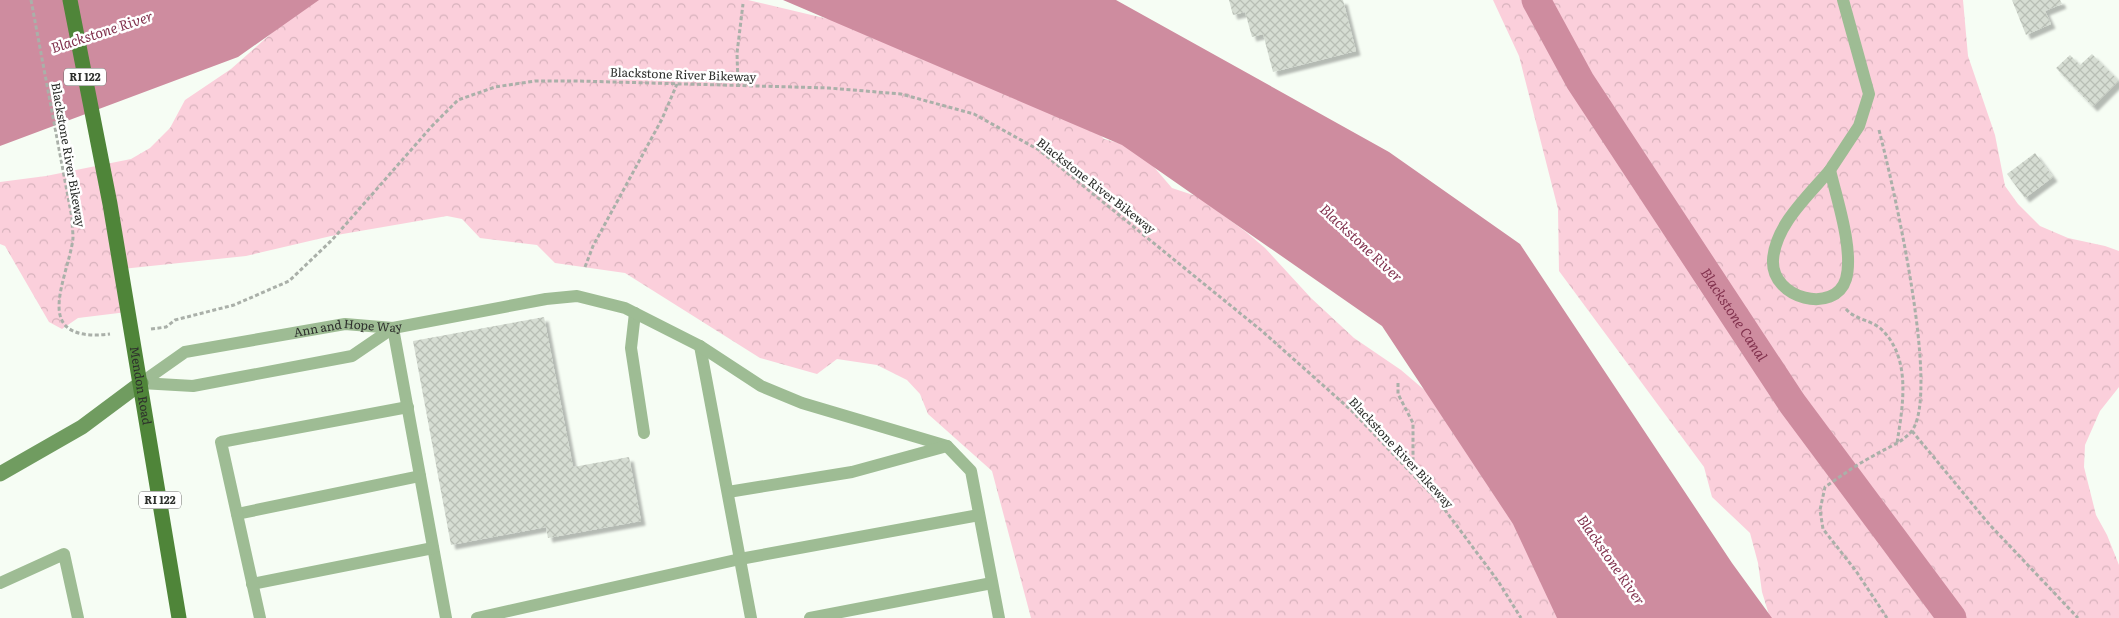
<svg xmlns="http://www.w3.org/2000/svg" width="2119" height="618" font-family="Literata,serif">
<defs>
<pattern id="forest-crowns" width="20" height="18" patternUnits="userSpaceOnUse" patternTransform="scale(1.25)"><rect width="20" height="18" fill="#fbcfdb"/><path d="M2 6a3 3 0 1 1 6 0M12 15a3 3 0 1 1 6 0" fill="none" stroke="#d7b2bc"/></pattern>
<pattern id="building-cross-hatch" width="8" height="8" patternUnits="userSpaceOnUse" patternTransform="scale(1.25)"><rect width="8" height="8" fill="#d6ddd3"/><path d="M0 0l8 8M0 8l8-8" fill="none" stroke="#b8beb5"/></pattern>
<filter id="shadow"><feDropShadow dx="4.5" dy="4.5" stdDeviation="1" flood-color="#0004"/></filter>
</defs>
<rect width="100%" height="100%" fill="#f6fdf4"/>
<path fill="url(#forest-crowns)" d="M309 0H748L904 37 1085 119 1104 139 1122 144 1147 159 1172 188 1199 197 1246 232 1265 248 1311 298 1354 338 1401 370 1428 393 1582 618H1031L992 471 928 414 920 394 907 380 877 365 837 359 817 374 760 358 625 273 555 263 537 245 480 238 462 219 447 216 331 236 246 256 122 269 127 312 78 318 62 329 49 322 5 246 0 244V182L46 176 131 159 150 148 170 128 185 100 231 69Z
M1493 0H1963L1968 56 1995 135 2005 186 2018 204 2040 226 2068 238 2105 246 2119 251V387L2100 411 2085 445 2084 467 2096 515 2107 535 2119 565V618H1770L1762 592 1758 563 1750 533 1712 497 1704 467 1559 271 1558 209 1519 56Z"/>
<path fill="#ce8c9f" d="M0 0H319L238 57 0 146Z
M783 0H1116L1389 152 1520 244 1732 563 1772 618H1557L1513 524 1382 326 1122 145Z"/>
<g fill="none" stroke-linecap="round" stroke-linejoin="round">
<path stroke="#ce8c9f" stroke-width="29" id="s1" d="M1536 0 1580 81 1792 403 1952 618"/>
</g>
<path fill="url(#building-cross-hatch)" filter="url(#shadow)" d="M1229 0H1343L1356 51 1273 72 1263 34 1252 37 1245 12 1233 15Z
M2012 0H2060L2062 4 2045 11 2051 24 2026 35Z
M2092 54 2119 81 2093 107 2056 68 2070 55 2080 65Z
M2035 153 2053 177 2025 198 2007 174Z
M544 317 573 467 629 457 641 521 548 538 546 527 451 545 413 341Z"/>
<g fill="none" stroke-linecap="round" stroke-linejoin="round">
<path stroke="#aab0a9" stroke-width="3" stroke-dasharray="4 2.5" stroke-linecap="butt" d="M31 0 72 218C72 225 73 232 73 238 71 259 55 295 60 315 65 337 93 336 110 334
M738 85 737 53 743 4
M1879 130C1892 180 1942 395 1911 432 1900 444 1886 448 1873 456 1856 465 1841 476 1825 487L1820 510 1823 529 1856 571 1887 618
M585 267 593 246 662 119 677 84
M1846 309C1854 319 1870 320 1880 328 1912 357 1903 405 1897 443
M151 329 166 327 175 320 234 305 289 281 332 240 432 126 458 100 495 87 535 81H578L829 88 901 94 974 114 1039 150 1262 331 1352 411 1439 502 1498 581 1521 618
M1398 383V394L1413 423V462L1425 486
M1912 431 1989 524 2078 618"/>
<g stroke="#9ebc94" stroke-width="12">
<path d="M1830 170C1837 200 1854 250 1846 279 1835 315 1771 299 1773 260 1775 225 1809 195 1830 170Z"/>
<path d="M1830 170 1859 126 1869 94 1843 0"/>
<path d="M635 313 631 348 644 433"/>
<path d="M393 328 446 618"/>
<path d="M700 346 751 618"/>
<path id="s2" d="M141 383 185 352 345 324 393 328 546 299 577 296 625 308 700 346 761 386 802 403 947 446 971 471 999 618"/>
<path d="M141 383 193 386 352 356 393 328"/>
<path d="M728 492 852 472 947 446"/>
<path d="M237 514 420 476"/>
<path d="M0 583 64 554 78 618"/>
<path d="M252 584 433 548"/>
<path d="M260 618 221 442 408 407"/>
<path d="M477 618 740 559 979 515"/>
<path d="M810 618 992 583"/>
</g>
<path stroke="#709c60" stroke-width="15" d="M0 474 82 427 141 383"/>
<path stroke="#4f8539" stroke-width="15" id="s3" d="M70 0 110 204 179 618"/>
</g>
<g text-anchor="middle" stroke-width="5" stroke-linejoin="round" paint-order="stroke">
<g fill="#fff" stroke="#6c6d6b" stroke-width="1">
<rect x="64" y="68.5" width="42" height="17" rx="4"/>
<rect x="139" y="491.5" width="42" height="17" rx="4"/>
</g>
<g font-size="11" font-weight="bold" fill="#2d2f2c">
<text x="85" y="81">RI 122</text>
<text x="160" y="504">RI 122</text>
</g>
<g font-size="12" fill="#2d2f2c" stroke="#fff">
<text transform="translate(683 75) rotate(2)" y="4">Blackstone River Bikeway</text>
<text transform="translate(68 155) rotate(80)" y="4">Blackstone River Bikeway</text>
<text transform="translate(1096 186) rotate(38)" y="4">Blackstone River Bikeway</text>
<text dy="4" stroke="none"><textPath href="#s2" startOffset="219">Ann and Hope Way</textPath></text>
<text dy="4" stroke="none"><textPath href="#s3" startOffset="392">Mendon Road</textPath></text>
<text transform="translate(1401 453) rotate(47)" y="4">Blackstone River Bikeway</text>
</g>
<g font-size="14" font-style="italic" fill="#82324e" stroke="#fff">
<text transform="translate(102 32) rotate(-18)" y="5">Blackstone River</text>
<text transform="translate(1361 243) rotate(43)" y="5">Blackstone River</text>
<text dy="5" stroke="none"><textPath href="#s1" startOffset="372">Blackstone Canal</textPath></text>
<text transform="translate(1611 560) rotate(55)" y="5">Blackstone River</text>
</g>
</g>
</svg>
